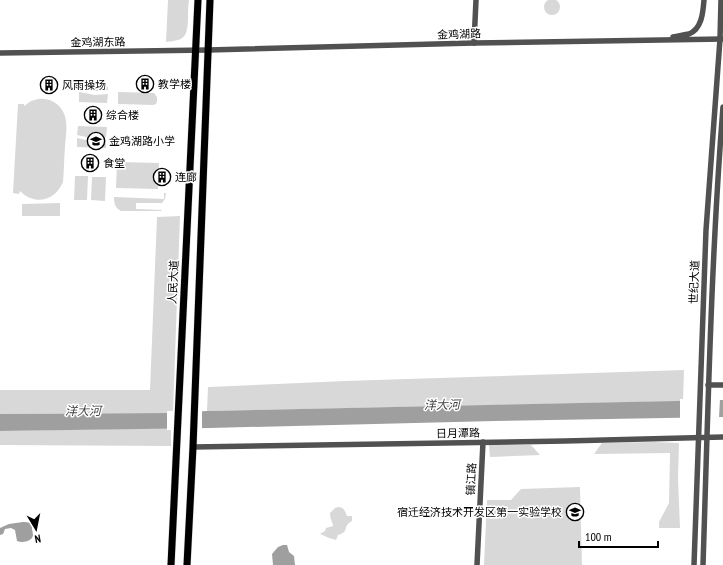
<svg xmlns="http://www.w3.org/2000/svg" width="723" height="565" font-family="'PT Sans Narrow','Noto Sans SC',sans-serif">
	<rect width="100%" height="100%" fill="#fff"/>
	<!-- green -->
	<g fill="#d8d8d8">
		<circle cx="552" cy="7" r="8"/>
		<path d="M 168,0 L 189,0 C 188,7 188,13 188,20 C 187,38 184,40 166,42 Z"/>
		<path d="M 79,86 L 108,87 L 108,90 C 98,92 89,91 79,89 Z"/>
		<path d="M 79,92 L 95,95 L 108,94 L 107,103 L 79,102 Z"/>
		<path d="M 118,92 L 154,93 L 157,97 L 157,101 L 156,104 L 153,105 L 118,104 Z"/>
		<path d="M 38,99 C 46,98 52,100 58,105 C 70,116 66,133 65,147 C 64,159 64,171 63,182 C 55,201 35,206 20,191 L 19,194 L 13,193 L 18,104 L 24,104 L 24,106 L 31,101 Z"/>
		<path d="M 78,126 L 107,127 L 106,137 L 91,138 L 77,135 Z"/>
		<path d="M 77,138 L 90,141 L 106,140 L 106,148 L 77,147 Z"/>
		<path d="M 117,162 L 159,163 L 158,189 L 116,188 Z"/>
		<path d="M 75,176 L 88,176 L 87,200 L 74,200 Z"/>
		<path d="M 92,177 L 106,177 L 105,201 L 91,200 Z"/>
		<path d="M 164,193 L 166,193 L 165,199 L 162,203 L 136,203 L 136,209 L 161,210 L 162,211 L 121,211 C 115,208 114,203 114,197 L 164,199 Z"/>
		<path d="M 60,203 L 60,216 L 22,216 L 22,204 Z"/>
		<path d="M 180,216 L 173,412 L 167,413 L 0,414 L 0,390 L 150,390 L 157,217 Z"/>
		<path d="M 684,370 L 683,401 L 207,411 L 208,387 L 345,381 Z"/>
		<path d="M 171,428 L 171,446 L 0,445 L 0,431 Z"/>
		<path d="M 654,442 L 679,443 L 678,478 L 680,528 L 659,528 L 659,522 L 669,503 L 670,453 L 594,454 L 602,443 Z"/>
		<path d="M 489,445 L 531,445 L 540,455 L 490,457 Z"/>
		<path d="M 580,487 L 582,565 L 484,565 L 487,500 L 511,500 L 521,489 Z"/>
		<path d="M 338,507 C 344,507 345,511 347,516 L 352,516 L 352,521 C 341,527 351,531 338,535 L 336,540 L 329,538 L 320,534 L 325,531 L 326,528 L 333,526 C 333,522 330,520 330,513 L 335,508 Z"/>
	</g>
	<!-- water -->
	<g fill="#9f9f9f">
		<path d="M 723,400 L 723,417 L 495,421 L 210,428 L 0,431 L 0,414 L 167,413 L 207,411 Z"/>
		<path d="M 23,522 C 25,522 28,522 30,523 C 32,524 32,526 32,528 C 32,529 33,534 33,535 C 32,542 22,543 17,541 L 15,530 L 11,528 L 5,529 L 3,534 L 0,535 L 0,528 L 9,524 Z"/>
		<path d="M 283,545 L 287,545 L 289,552 L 294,556 L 295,565 L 273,565 L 272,554 L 278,547 Z"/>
	</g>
	<!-- pier -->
	<g fill="#fff">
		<path d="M 680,399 L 720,399 L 719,418 L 680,418 Z"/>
		<path d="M 202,410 L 202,430 L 167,430 L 167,411 Z"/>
	</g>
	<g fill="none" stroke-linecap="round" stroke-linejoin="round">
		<defs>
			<g id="major">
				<path d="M 171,565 L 198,0"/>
				<path d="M 187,565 L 193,447 L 210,0"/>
			</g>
		</defs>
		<!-- major casing -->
		<use href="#major" stroke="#dbdbdb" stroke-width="8"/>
		<!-- minor -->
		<g stroke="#515151" stroke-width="5.5">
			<path d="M 673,37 C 678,36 684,35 689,34 C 702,29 703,12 704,0"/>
			<path d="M 474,43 L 476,0"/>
			<path d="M 0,53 L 208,50 L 474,43 L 723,39"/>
			<path d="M 708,385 L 723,385"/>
			<path d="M 193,447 L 565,441 L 723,437"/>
			<path d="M 477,565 L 483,442"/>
			<path d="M 694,565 L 706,230 L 720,39 L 721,0"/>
			<path d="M 703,565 C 708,412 711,259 723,107"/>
		</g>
		<!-- major -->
		<use href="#major" stroke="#000" stroke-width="7"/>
	</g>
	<!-- icons -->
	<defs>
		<symbol id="building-ring" viewBox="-11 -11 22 22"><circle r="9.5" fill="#fff" stroke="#000" stroke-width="1.5"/><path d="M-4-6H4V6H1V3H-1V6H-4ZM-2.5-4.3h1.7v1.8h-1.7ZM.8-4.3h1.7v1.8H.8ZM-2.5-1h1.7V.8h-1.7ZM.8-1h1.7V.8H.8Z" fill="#000"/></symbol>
		<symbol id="school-ring" viewBox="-11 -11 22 22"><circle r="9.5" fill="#fff" stroke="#000" stroke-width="1.5"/><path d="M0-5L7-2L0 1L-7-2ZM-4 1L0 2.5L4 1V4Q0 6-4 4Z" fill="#000"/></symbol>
	</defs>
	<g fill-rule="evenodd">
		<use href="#building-ring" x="135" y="74" width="20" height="20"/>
		<use href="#building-ring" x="39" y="75" width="20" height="20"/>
		<use href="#building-ring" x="83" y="105" width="20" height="20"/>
		<use href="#school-ring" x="86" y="131" width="20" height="20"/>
		<use href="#building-ring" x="80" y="153" width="20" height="20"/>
		<use href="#building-ring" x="152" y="167" width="20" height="20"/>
		<use href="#school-ring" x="565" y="502" width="20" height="20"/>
	</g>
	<g text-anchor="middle" stroke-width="3" stroke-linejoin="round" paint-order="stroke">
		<!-- street labels -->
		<g font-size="11" fill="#000" stroke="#fff">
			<text transform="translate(459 34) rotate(-2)" y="4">金鸡湖路</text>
			<text transform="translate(98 42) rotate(-1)" y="4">金鸡湖东路</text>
			<text transform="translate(173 282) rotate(-87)" y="4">人民大道</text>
			<text transform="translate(694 282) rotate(-88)" y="4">世纪大道</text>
			<text transform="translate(458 433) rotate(-1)" y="4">日月潭路</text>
			<text transform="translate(471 479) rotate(-87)" y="4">镇江路</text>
		</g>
		<!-- poi labels -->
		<g font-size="11" fill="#000" stroke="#fff" text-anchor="start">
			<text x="158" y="88">教学楼</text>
			<text x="62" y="89">风雨操场</text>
			<text x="106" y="119">综合楼</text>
			<text x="109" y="145">金鸡湖路小学</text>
			<text x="103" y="167">食堂</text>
			<text x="175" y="181">连廊</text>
			<text x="562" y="516" text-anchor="end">宿迁经济技术开发区第一实验学校</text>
		</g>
		<!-- water labels -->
		<g font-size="12" font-style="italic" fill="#404040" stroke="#fff">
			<text transform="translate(442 405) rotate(-1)" y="4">洋大河</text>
			<text x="83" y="415">洋大河</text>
		</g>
	</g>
	<!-- north arrow -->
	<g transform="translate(36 529) rotate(170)" stroke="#ffffff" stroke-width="3" paint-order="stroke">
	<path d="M0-3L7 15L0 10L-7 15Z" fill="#000000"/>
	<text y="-6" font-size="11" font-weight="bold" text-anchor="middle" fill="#000000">N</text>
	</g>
	<!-- scale -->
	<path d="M579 541v6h79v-6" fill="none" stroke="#000000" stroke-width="2"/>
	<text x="585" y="541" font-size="12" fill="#000000" stroke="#ffffff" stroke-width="3" paint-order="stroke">100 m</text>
</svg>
